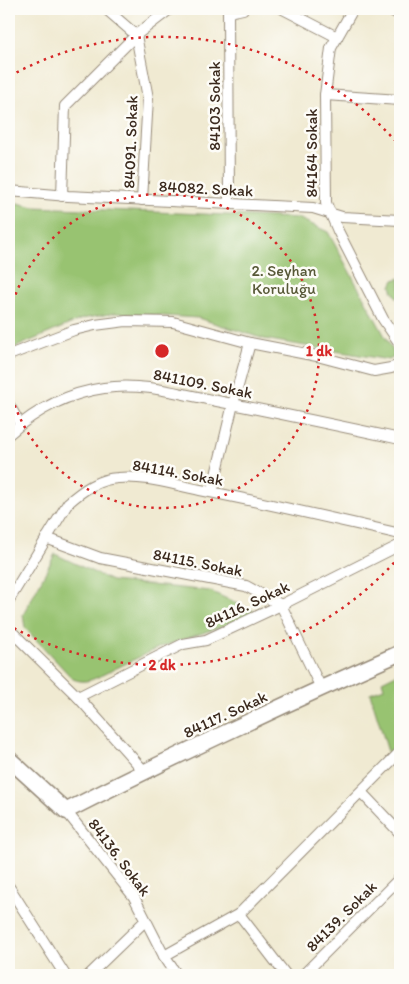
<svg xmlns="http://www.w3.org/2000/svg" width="409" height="984" font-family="Itim,sans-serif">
	<rect width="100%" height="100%" fill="#fdfcf7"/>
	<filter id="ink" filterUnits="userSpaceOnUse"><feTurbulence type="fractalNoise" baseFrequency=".02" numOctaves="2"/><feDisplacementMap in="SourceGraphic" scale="10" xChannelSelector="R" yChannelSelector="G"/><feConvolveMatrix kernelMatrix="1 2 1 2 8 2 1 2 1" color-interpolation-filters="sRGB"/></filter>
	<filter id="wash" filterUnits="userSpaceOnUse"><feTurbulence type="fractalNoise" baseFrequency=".0096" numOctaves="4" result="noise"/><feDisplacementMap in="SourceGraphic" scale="20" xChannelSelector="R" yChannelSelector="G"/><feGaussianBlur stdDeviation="1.12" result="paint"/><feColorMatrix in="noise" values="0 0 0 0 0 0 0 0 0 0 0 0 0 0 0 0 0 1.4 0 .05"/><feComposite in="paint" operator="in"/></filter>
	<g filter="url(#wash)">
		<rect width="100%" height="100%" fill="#f0ead2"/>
		<!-- green -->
		<g fill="#98c371" stroke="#6a7648">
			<path d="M 9,201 L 34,207 L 298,218 L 328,232 L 393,351 L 394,357 L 389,360 L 264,339 L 198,318 L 115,313 L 82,319 L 9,350 Z"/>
			<path d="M 400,278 L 400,302 L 393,292 L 391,286 L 394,280 Z"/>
			<path d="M 55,554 L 112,581 L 210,591 L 260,614 L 158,648 L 98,677 C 89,681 83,683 73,679 L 25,628 L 23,615 Z"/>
			<path d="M 400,672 L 400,743 L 389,755 L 370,693 L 384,688 L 382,681 Z"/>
		</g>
	</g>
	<g filter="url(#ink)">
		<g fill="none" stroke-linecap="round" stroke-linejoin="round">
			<defs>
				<g id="minor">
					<path d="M 106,9 L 136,35 L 148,98 L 142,200"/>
					<path d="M 228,9 L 229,204"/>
					<path d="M 283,9 L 337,37"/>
					<path d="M 353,9 L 331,48 L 325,95 L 326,203 L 338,231 L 383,319 L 400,344"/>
					<path d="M 389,9 L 400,15"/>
					<path d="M 229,12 L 243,9"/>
					<path d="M 325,95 L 400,100"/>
					<path d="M 9,191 L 68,196 L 313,208 L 342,217 L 400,220"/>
					<path d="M 62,196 L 65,106 L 136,35 L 170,9"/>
					<path d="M 9,355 L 74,330 L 95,325 L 126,321 L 173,322 L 250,343 L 317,356 L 374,371 L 391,368 L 400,365"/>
					<path d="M 9,405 L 20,424"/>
					<path d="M 9,434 C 36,410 68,393 104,388 C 142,382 180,394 217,401 C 278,413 339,426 400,439"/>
					<path d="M 212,492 L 233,404 L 250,343"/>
					<path d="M 46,538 L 100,558 L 246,586 L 281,605 L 321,688"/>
					<path d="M 9,600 L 68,503 C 83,490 98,479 118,478 C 145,475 174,485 200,490 C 267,503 334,519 400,534"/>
					<path d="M 9,629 L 78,697 L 144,771"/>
					<path d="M 78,697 L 183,644 L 206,640 L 281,605 L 400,545"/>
					<path d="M 361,792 L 400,833"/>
					<path d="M 66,811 L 134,897 L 164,956 L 177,975"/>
					<path d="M 9,887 L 65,975"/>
					<path d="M 239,914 L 286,975"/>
					<path d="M 164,956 L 239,914 L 400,752"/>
					<path d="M 89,975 L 145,921"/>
					<path d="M 303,975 L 400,878"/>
				</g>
				<path id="secondary" d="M 9,759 L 66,811 C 176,755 287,703 400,653"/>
			</defs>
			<!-- minor casing -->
			<use href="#minor" stroke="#968a78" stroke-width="12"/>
			<!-- secondary casing -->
			<use href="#secondary" stroke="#968a78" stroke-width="18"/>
			<!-- minor -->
			<use href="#minor" stroke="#fff" stroke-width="10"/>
			<!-- secondary -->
			<use href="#secondary" stroke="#fff" stroke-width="15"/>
		</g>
	</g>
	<!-- distance rings -->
	<g fill="none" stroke="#d62828" stroke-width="2.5" stroke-dasharray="2.5 5">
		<path d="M9 316A157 157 0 1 1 9 386"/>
		<path d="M399 557A314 314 0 0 1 10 626M10 76A314 314 0 0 1 399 145"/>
	</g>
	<g text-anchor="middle" stroke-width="5" stroke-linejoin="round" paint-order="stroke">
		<!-- street labels -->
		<g font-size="16" fill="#3b2a1e" stroke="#fdfcf7">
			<text transform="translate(214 106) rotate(-90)" y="6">84103 Sokak</text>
			<text transform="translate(130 142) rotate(-88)" y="6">84091. Sokak</text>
			<text transform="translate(311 153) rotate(-90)" y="6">84164 Sokak</text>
			<text transform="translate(206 188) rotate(3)" y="6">84082. Sokak</text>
			<text transform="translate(203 383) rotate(11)" y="6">841109. Sokak</text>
			<text transform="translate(178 472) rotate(10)" y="6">84114. Sokak</text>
			<text transform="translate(198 562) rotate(11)" y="6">84115. Sokak</text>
			<text transform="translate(247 604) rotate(-25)" y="6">84116. Sokak</text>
			<text transform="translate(225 714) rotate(-25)" y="6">84117. Sokak</text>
			<text transform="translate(120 857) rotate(53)" y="6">84136. Sokak</text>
			<text transform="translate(341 916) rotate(-45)" y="6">84139. Sokak</text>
		</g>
		<!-- park labels -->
		<g font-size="16" fill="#575837" stroke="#fdfcf7">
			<text x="284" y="276">2. Seyhan<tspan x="284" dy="18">Koruluğu</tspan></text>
		</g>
	</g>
	<circle cx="162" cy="351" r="8" fill="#d62828" stroke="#fdfcf7" stroke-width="2.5"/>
	<g font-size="15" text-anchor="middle" font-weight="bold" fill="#d62828" stroke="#fdfcf7" stroke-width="5" stroke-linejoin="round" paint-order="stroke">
		<text x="319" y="356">1 dk</text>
		<text x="162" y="670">2 dk</text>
	</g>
	<!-- margin -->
	<rect width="409" height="984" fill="none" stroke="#fdfcf7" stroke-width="30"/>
</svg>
